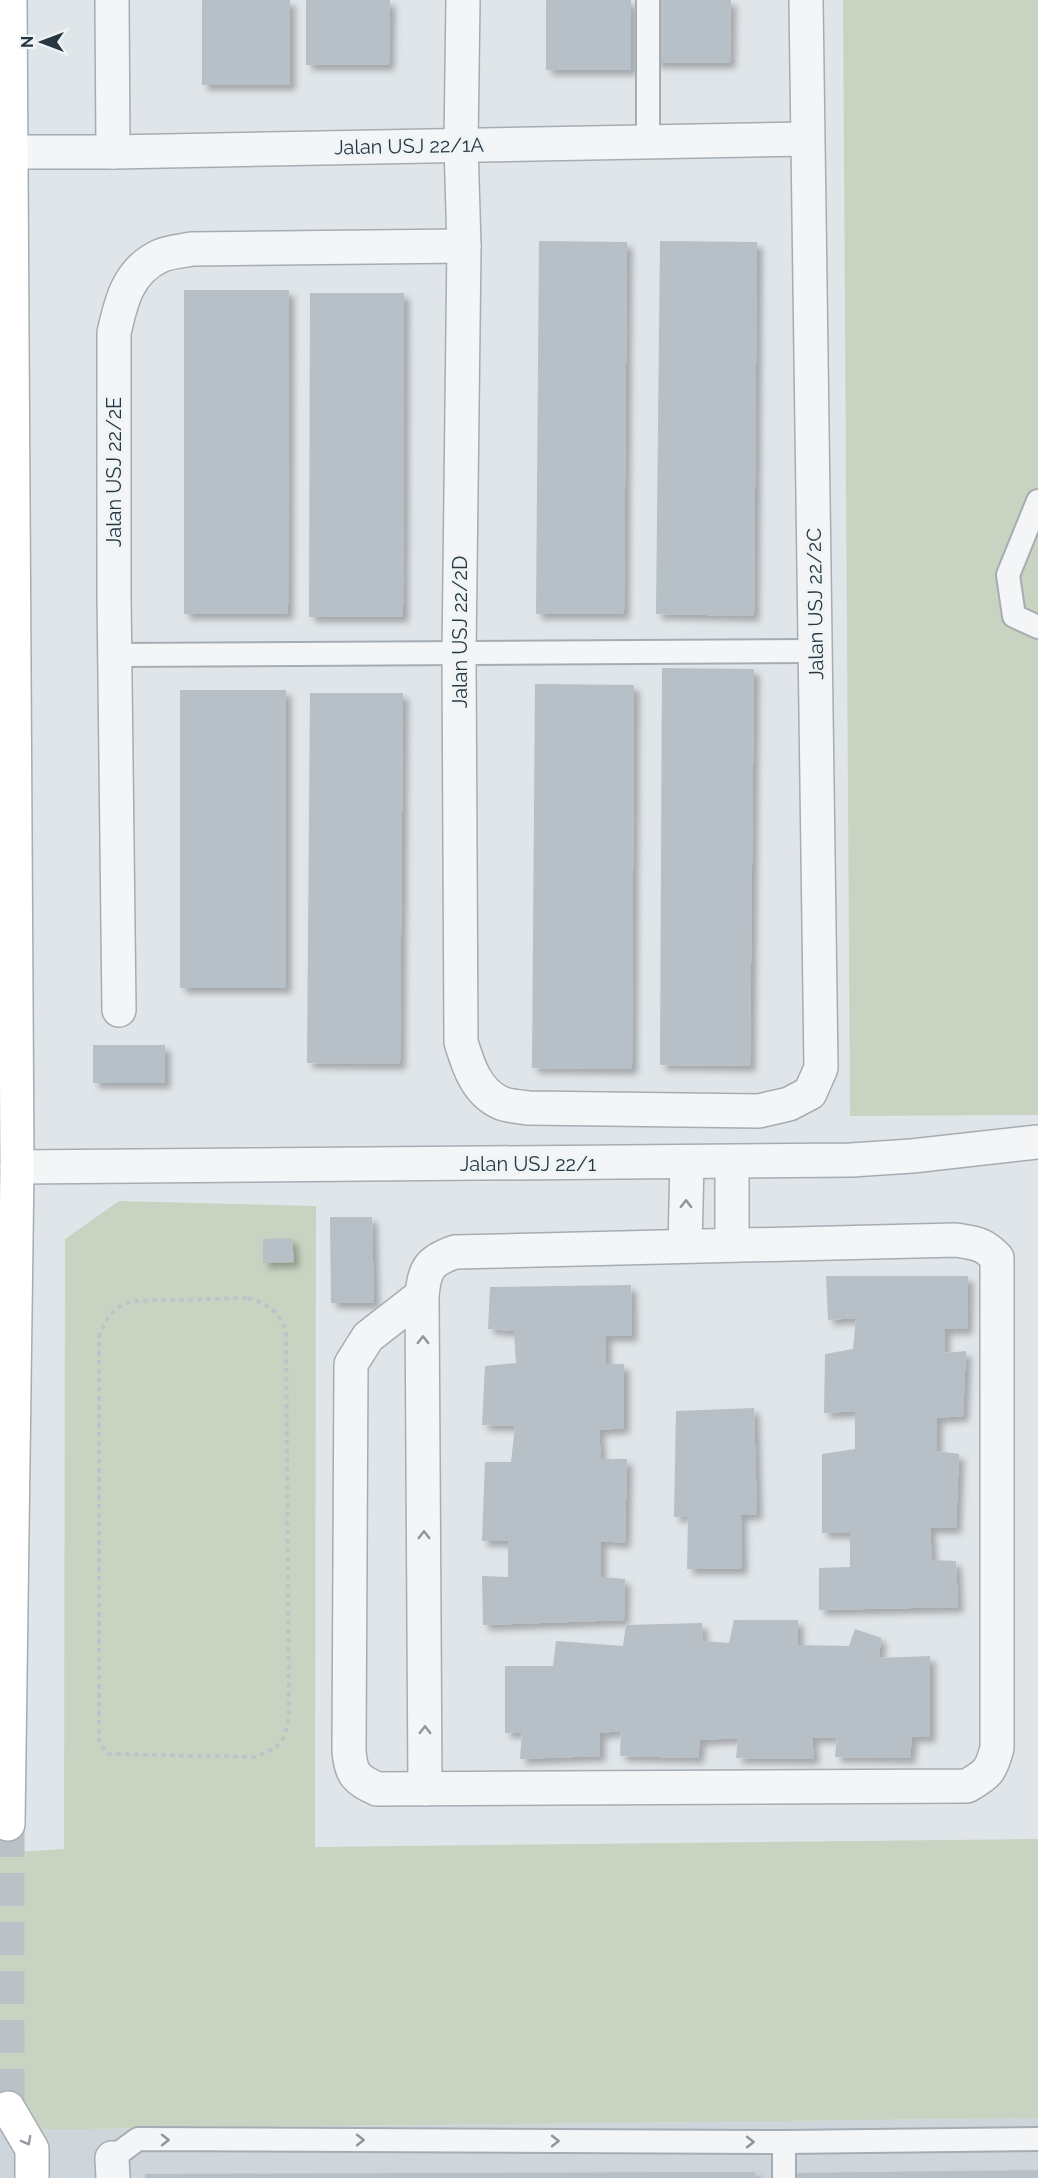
<svg xmlns="http://www.w3.org/2000/svg" width="1038" height="2178" font-family="Raleway,sans-serif">
	<defs>
		<filter id="shadow"><feDropShadow dx="5.5" dy="5.5" stdDeviation="3" flood-color="#0004"/></filter>
	</defs>
	<rect width="100%" height="100%" fill="#e0e5e9"/>
	<!-- built -->
	<path fill="#ced5db" d="M 1038,2118 L 1038,2178 L 0,2178 L 0,2130 Z"/>
	<!-- green -->
	<g fill="#c9d3c1">
		<path d="M 843,0 L 1038,0 L 1038,1115 L 850,1116 Z"/>
		<path d="M 119,1201 L 316,1206 L 315,1847 L 1038,1839 L 1038,2118 L 0,2130 L 0,1853 L 64,1849 L 65,1239 Z"/>
	</g>
	<!-- building -->
	<g fill="#b7c0c6" filter="url(#shadow)">
		<rect x="202" y="0" width="88" height="85"/>
		<path d="M 306,0 L 390,0 L 389,65 L 306,65 Z"/>
		<rect x="546" y="0" width="85" height="70"/>
		<path d="M 654,0 L 731,0 L 730,63 L 654,63 Z"/>
		<path d="M 539,241 L 627,242 L 624,614 L 536,614 Z"/>
		<path d="M 660,241 L 757,242 L 754,616 L 656,614 Z"/>
		<path d="M 184,290 L 289,290 L 288,614 L 184,614 Z"/>
		<path d="M 310,293 L 404,293 L 403,617 L 309,617 Z"/>
		<path d="M 662,668 L 754,669 L 750,1066 L 660,1065 Z"/>
		<path d="M 535,684 L 634,685 L 632,1069 L 532,1068 Z"/>
		<rect x="180" y="690" width="106" height="298"/>
		<path d="M 310,693 L 403,693 L 400,1064 L 307,1063 Z"/>
		<rect x="93" y="1045" width="72" height="38"/>
		<path d="M 330,1217 L 372,1217 L 374,1303 L 331,1303 Z"/>
		<path d="M 292,1238 L 294,1262 L 263,1263 L 263,1239 Z"/>
		<path d="M 826,1276 L 968,1276 L 967,1329 L 945,1329 L 944,1353 L 966,1351 L 963,1416 L 937,1418 L 937,1451 L 959,1454 L 956,1528 L 930,1528 L 932,1560 L 956,1561 L 958,1607 L 819,1610 L 819,1568 L 850,1567 L 850,1533 L 822,1533 L 822,1454 L 855,1449 L 855,1411 L 824,1413 L 825,1354 L 853,1349 L 856,1318 L 828,1320 Z"/>
		<path d="M 631,1285 L 632,1336 L 606,1336 L 606,1364 L 624,1364 L 624,1428 L 599,1430 L 601,1459 L 627,1459 L 625,1543 L 601,1541 L 601,1577 L 625,1579 L 624,1620 L 483,1625 L 482,1576 L 508,1577 L 508,1541 L 482,1541 L 485,1462 L 511,1462 L 515,1426 L 482,1425 L 485,1366 L 516,1363 L 514,1331 L 488,1329 L 490,1287 Z"/>
		<path d="M 754,1408 L 757,1514 L 741,1515 L 742,1569 L 687,1569 L 688,1516 L 674,1517 L 676,1411 Z"/>
		<path d="M 734,1620 L 798,1620 L 798,1645 L 849,1646 L 855,1629 L 881,1638 L 879,1658 L 930,1656 L 930,1737 L 912,1737 L 910,1758 L 835,1757 L 837,1737 L 812,1738 L 814,1759 L 736,1758 L 738,1738 L 700,1740 L 698,1758 L 620,1756 L 621,1731 L 600,1733 L 600,1756 L 520,1759 L 522,1732 L 505,1733 L 505,1666 L 553,1666 L 556,1641 L 623,1646 L 626,1625 L 702,1623 L 703,1641 L 729,1643 Z"/>
		<path d="M 1038,2170 L 1038,2178 L 790,2178 L 789,2173 Z"/>
		<path d="M 722,2172 L 755,2172 L 755,2178 L 145,2178 L 145,2174 Z"/>
	</g>
	<g fill="none" stroke-linecap="round" stroke-linejoin="round">
		<!-- secondary-tunnel -->
		<path stroke="#bbc2c7" stroke-width="33" stroke-dasharray="33 16" stroke-linecap="butt" d="M 8,1824 L 8,2108"/>
		<defs>
			<g id="lane">
				<path d="M 648,0 L 648,142"/>
				<path d="M 1038,501 L 1008,575 L 1014,616 L 1038,627"/>
				<path d="M 115,655 L 816,651"/>
				<path d="M 112,2158 L 138,2139 L 784,2142 L 1038,2139"/>
				<path d="M 784,2178 L 784,2142"/>
			</g>
			<g id="street">
				<path d="M 112,0 L 113,152"/>
				<path d="M 463,0 L 461,145 L 464,246 L 459,655 L 461,1042 C 468,1065 476,1092 501,1103 C 509,1106 520,1107 529,1108 L 759,1111 L 789,1104 L 810,1093 L 821,1068 L 806,0"/>
				<path d="M 11,152 L 113,152 L 807,139"/>
				<path d="M 119,1010 L 114,595 L 114,333 C 121,301 128,271 160,256 C 169,252 182,251 192,249 L 464,246"/>
				<path d="M 732,1162 L 732,1245"/>
				<path d="M 17,1167 L 851,1160 L 912,1156 L 1038,1142"/>
				<path d="M 956,1240 C 975,1243 983,1243 997,1258 L 997,1748 C 991,1771 988,1774 967,1786 L 377,1789 C 356,1779 351,1775 349,1751 L 351,1364 L 368,1337 L 422,1295 C 425,1268 429,1261 455,1252 Z"/>
				<path d="M 685,1246 L 687,1162"/>
				<path d="M 422,1295 L 425,1789"/>
				<path d="M 112,2158 L 113,2178"/>
			</g>
			<g id="secondary">
				<path d="M 8,1824 L 17,1167 L 10,0"/>
				<path d="M 8,2108 L 32,2149 L 32,2178"/>
			</g>
		</defs>
		<!-- lane casing -->
		<use href="#lane" stroke="#a5adb3" stroke-width="26"/>
		<!-- street casing -->
		<use href="#street" stroke="#a5adb3" stroke-width="36"/>
		<!-- secondary casing -->
		<use href="#secondary" stroke="#a5adb3" stroke-width="36"/>
		<!-- path -->
		<path stroke="#bec3c8" stroke-width="4" stroke-dasharray="4.5 4.5" stroke-linecap="butt" d="M 248,1298 C 269,1304 276,1310 286,1329 L 289,1715 C 284,1744 282,1746 255,1757 L 109,1754 L 99,1743 L 99,1336 C 108,1316 111,1309 132,1301 Z"/>
		<!-- lane -->
		<use href="#lane" stroke="#f3f5f7" stroke-width="22"/>
		<!-- street -->
		<use href="#street" stroke="#f3f5f7" stroke-width="33"/>
		<!-- secondary -->
		<use href="#secondary" stroke="#fff" stroke-width="33"/>
	</g>
	<!-- one-way arrows -->
	<defs><path id="oneway-chevron" d="M-2-3.5L2.5 0L-2 3.5" fill="none" stroke-width="1.6" stroke-linecap="round" stroke-linejoin="round" transform="scale(1.5)"/></defs>
	<g stroke="#8e969c">
		<use href="#oneway-chevron" transform="translate(686 1204) rotate(-89)"/>
		<use href="#oneway-chevron" transform="translate(423 1340) rotate(-90)"/>
		<use href="#oneway-chevron" transform="translate(424 1535) rotate(-90)"/>
		<use href="#oneway-chevron" transform="translate(425 1730) rotate(-90)"/>
		<use href="#oneway-chevron" transform="translate(165 2140)"/>
		<use href="#oneway-chevron" transform="translate(360 2140)"/>
		<use href="#oneway-chevron" transform="translate(555 2141)"/>
		<use href="#oneway-chevron" transform="translate(750 2142)"/>
	</g>
	<use stroke="#949aa0" href="#oneway-chevron" transform="translate(27 2141) rotate(62)"/>
	<g text-anchor="middle" stroke-width="6" stroke-linejoin="round" paint-order="stroke">
		<!-- street labels -->
		<g font-size="20" fill="#283641" stroke="#eff4f7">
			<text transform="translate(409 146) rotate(-1)" y="7">Jalan USJ 22/1A</text>
			<text transform="translate(114 472) rotate(-90)" y="7">Jalan USJ 22/2E</text>
			<text transform="translate(815 604) rotate(-91)" y="7">Jalan USJ 22/2C</text>
			<text transform="translate(460 632) rotate(-90)" y="7">Jalan USJ 22/2D</text>
			<text x="528" y="1171">Jalan USJ 22/1</text>
		</g>
	</g>
	<!-- north arrow -->
	<g transform="translate(42 42) rotate(270)" stroke="#eff4f7" stroke-width="4.5" paint-order="stroke">
	<path d="M0-4.5L10 22L0 15L-10 22Z" fill="#283641"/>
	<text y="-9" font-size="16" font-weight="bold" text-anchor="middle" fill="#283641">N</text>
	</g>
</svg>
